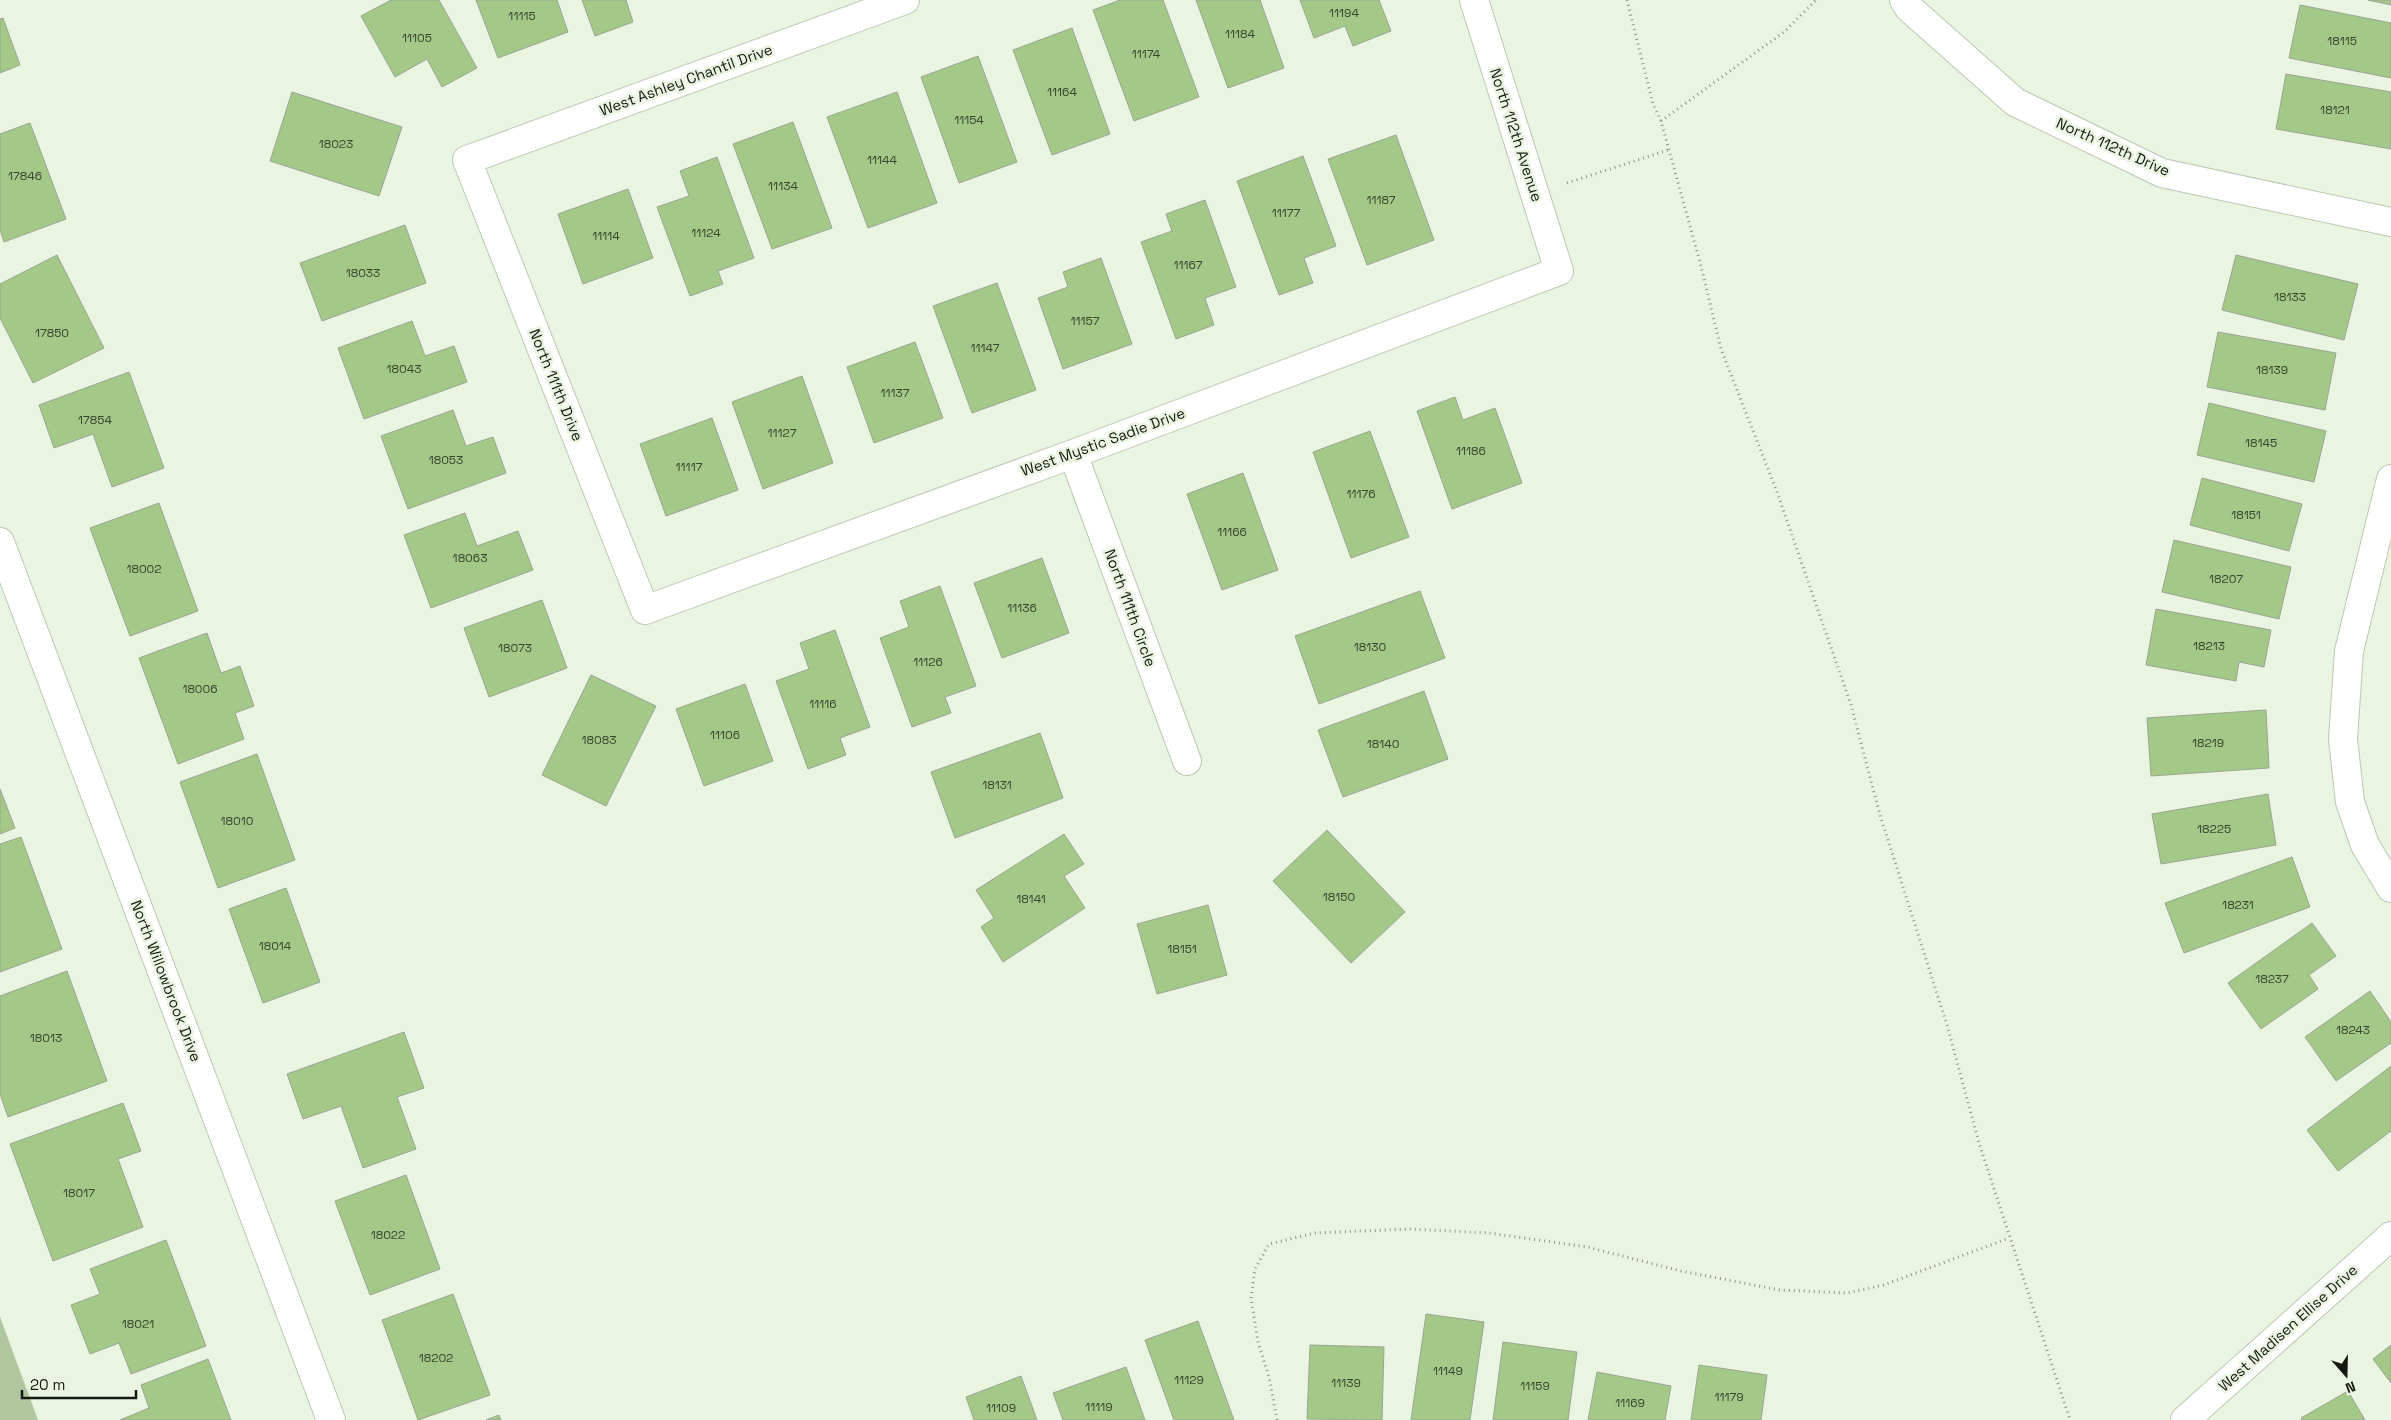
<svg xmlns="http://www.w3.org/2000/svg" width="2391" height="1420" font-family="'Space Grotesk',sans-serif">
	<rect width="100%" height="100%" fill="#eaf5e1"/>
	<!-- green -->
	<path fill="#afc69e" d="M 0,1317 L 38,1420 L 0,1420 Z"/>
	<!-- building -->
	<g fill="#a3c887" stroke="#9aa592">
		<path d="M 391,0 L 439,0 L 477,68 L 442,87 L 427,59 L 395,77 L 361,16 Z"/>
		<path d="M 476,0 L 557,0 L 568,32 L 498,58 Z"/>
		<path d="M 582,0 L 626,0 L 633,22 L 595,36 Z"/>
		<path d="M 1120,0 L 1163,0 L 1199,97 L 1134,121 L 1093,10 Z"/>
		<path d="M 1196,0 L 1260,0 L 1284,68 L 1228,88 Z"/>
		<path d="M 1300,0 L 1379,0 L 1391,31 L 1353,46 L 1345,26 L 1314,38 Z"/>
		<path d="M 2368,0 L 2391,0 L 2391,5 Z"/>
		<path d="M 2300,5 L 2391,23 L 2391,78 L 2289,58 Z"/>
		<path d="M 3,18 L 20,65 L 0,73 L 0,19 Z"/>
		<path d="M 1072,28 L 1110,134 L 1052,155 L 1013,50 Z"/>
		<path d="M 978,56 L 1017,162 L 959,183 L 921,77 Z"/>
		<path d="M 2286,74 L 2391,92 L 2391,149 L 2276,129 Z"/>
		<path d="M 292,92 L 402,127 L 379,196 L 270,161 Z"/>
		<path d="M 897,92 L 937,203 L 868,228 L 827,117 Z"/>
		<path d="M 793,122 L 832,228 L 772,249 L 733,144 Z"/>
		<path d="M 30,123 L 66,219 L 4,242 L 0,230 L 0,134 Z"/>
		<path d="M 1396,135 L 1434,240 L 1367,265 L 1328,159 Z"/>
		<path d="M 1303,156 L 1336,246 L 1304,258 L 1313,283 L 1279,295 L 1237,181 Z"/>
		<path d="M 717,157 L 754,258 L 718,271 L 723,284 L 690,296 L 657,207 L 689,196 L 680,171 Z"/>
		<path d="M 628,189 L 653,258 L 583,284 L 558,214 Z"/>
		<path d="M 1205,200 L 1236,287 L 1205,298 L 1214,325 L 1176,339 L 1141,242 L 1172,231 L 1166,214 Z"/>
		<path d="M 405,225 L 426,283 L 322,321 L 300,263 Z"/>
		<path d="M 57,255 L 104,348 L 33,383 L 0,318 L 0,284 Z"/>
		<path d="M 2236,255 L 2358,284 L 2344,340 L 2222,310 Z"/>
		<path d="M 1101,258 L 1132,344 L 1063,369 L 1038,298 L 1068,287 L 1063,272 Z"/>
		<path d="M 997,283 L 1036,390 L 972,413 L 933,306 Z"/>
		<path d="M 412,321 L 425,356 L 454,346 L 467,382 L 364,419 L 338,348 Z"/>
		<path d="M 2218,332 L 2336,353 L 2325,410 L 2207,387 Z"/>
		<path d="M 915,342 L 943,418 L 874,443 L 847,367 Z"/>
		<path d="M 129,372 L 164,468 L 112,487 L 93,434 L 54,448 L 39,405 Z"/>
		<path d="M 802,376 L 833,463 L 763,489 L 732,402 Z"/>
		<path d="M 1455,397 L 1463,420 L 1495,408 L 1522,483 L 1452,509 L 1417,411 Z"/>
		<path d="M 2209,403 L 2326,431 L 2314,482 L 2197,455 Z"/>
		<path d="M 453,410 L 466,446 L 493,437 L 506,473 L 408,509 L 381,436 Z"/>
		<path d="M 712,418 L 738,490 L 666,516 L 640,444 Z"/>
		<path d="M 1370,431 L 1409,537 L 1351,558 L 1313,452 Z"/>
		<path d="M 1243,473 L 1278,570 L 1222,590 L 1187,494 Z"/>
		<path d="M 2202,478 L 2302,504 L 2289,551 L 2190,525 Z"/>
		<path d="M 159,503 L 198,611 L 130,636 L 90,528 Z"/>
		<path d="M 465,513 L 477,546 L 518,531 L 533,570 L 431,608 L 404,535 Z"/>
		<path d="M 2174,540 L 2291,567 L 2279,619 L 2162,592 Z"/>
		<path d="M 1042,558 L 1069,633 L 1002,658 L 974,583 Z"/>
		<path d="M 940,586 L 976,686 L 945,697 L 951,713 L 912,727 L 880,638 L 909,627 L 900,601 Z"/>
		<path d="M 1420,591 L 1445,658 L 1319,704 L 1295,636 Z"/>
		<path d="M 542,600 L 567,668 L 489,697 L 464,628 Z"/>
		<path d="M 2156,609 L 2271,630 L 2264,667 L 2239,662 L 2236,681 L 2146,665 Z"/>
		<path d="M 835,630 L 870,727 L 840,738 L 846,755 L 808,769 L 776,681 L 809,669 L 800,643 Z"/>
		<path d="M 207,633 L 221,673 L 240,666 L 254,706 L 235,713 L 244,739 L 178,764 L 139,658 Z"/>
		<path d="M 591,675 L 656,706 L 606,806 L 542,775 Z"/>
		<path d="M 745,684 L 773,761 L 704,786 L 676,709 Z"/>
		<path d="M 1424,691 L 1448,759 L 1343,797 L 1318,730 Z"/>
		<path d="M 2266,710 L 2269,768 L 2151,776 L 2147,718 Z"/>
		<path d="M 1040,733 L 1063,798 L 955,838 L 931,772 Z"/>
		<path d="M 257,754 L 295,860 L 218,888 L 180,782 Z"/>
		<path d="M 0,789 L 15,828 L 0,834 Z"/>
		<path d="M 2268,794 L 2276,845 L 2161,864 L 2152,814 Z"/>
		<path d="M 1327,830 L 1405,912 L 1351,963 L 1273,881 Z"/>
		<path d="M 1064,834 L 1084,864 L 1064,876 L 1085,908 L 1003,962 L 981,927 L 994,918 L 976,890 Z"/>
		<path d="M 21,837 L 62,949 L 0,972 L 0,844 Z"/>
		<path d="M 2292,857 L 2310,907 L 2184,953 L 2165,903 Z"/>
		<path d="M 286,888 L 320,982 L 263,1003 L 229,909 Z"/>
		<path d="M 1208,905 L 1227,975 L 1157,994 L 1137,924 Z"/>
		<path d="M 2312,923 L 2336,956 L 2309,975 L 2318,989 L 2261,1029 L 2228,983 Z"/>
		<path d="M 67,971 L 107,1081 L 8,1117 L 0,1094 L 0,996 Z"/>
		<path d="M 2370,991 L 2391,1022 L 2391,1043 L 2336,1081 L 2305,1037 Z"/>
		<path d="M 404,1032 L 424,1088 L 397,1097 L 416,1149 L 363,1168 L 341,1106 L 303,1119 L 287,1074 Z"/>
		<path d="M 2391,1066 L 2391,1131 L 2338,1171 L 2307,1130 Z"/>
		<path d="M 123,1103 L 141,1151 L 118,1159 L 143,1227 L 53,1261 L 10,1144 Z"/>
		<path d="M 406,1175 L 440,1269 L 370,1295 L 335,1201 Z"/>
		<path d="M 166,1240 L 206,1346 L 131,1374 L 119,1343 L 90,1354 L 71,1305 L 100,1294 L 90,1269 Z"/>
		<path d="M 453,1294 L 490,1395 L 418,1420 L 382,1320 Z"/>
		<path d="M 1426,1314 L 1484,1322 L 1470,1420 L 1411,1420 Z"/>
		<path d="M 1198,1321 L 1234,1420 L 1174,1420 L 1145,1340 Z"/>
		<path d="M 1503,1342 L 1577,1352 L 1568,1420 L 1493,1420 Z"/>
		<path d="M 1310,1345 L 1384,1347 L 1382,1420 L 1307,1419 Z"/>
		<path d="M 2391,1345 L 2391,1383 L 2373,1359 Z"/>
		<path d="M 208,1359 L 231,1420 L 120,1420 L 149,1408 L 141,1385 Z"/>
		<path d="M 1699,1365 L 1767,1375 L 1761,1420 L 1691,1420 Z"/>
		<path d="M 1126,1367 L 1145,1420 L 1063,1420 L 1053,1393 Z"/>
		<path d="M 1597,1372 L 1671,1386 L 1665,1420 L 1588,1420 Z"/>
		<path d="M 1021,1376 L 1037,1420 L 974,1420 L 966,1397 Z"/>
		<path d="M 2348,1391 L 2365,1420 L 2302,1420 L 2301,1418 Z"/>
		<path d="M 499,1415 L 501,1420 L 486,1420 Z"/>
	</g>
	<g fill="none" stroke-linecap="round" stroke-linejoin="round">
		<defs>
			<g id="minor">
				<path d="M 905,0 L 467,160 L 645,610 L 1073,454 L 1559,271 L 1474,0"/>
				<path d="M 1904,0 L 1909,8 L 2015,102 L 2162,173 L 2391,222"/>
				<path d="M 1073,454 L 1187,761"/>
				<path d="M 2391,479 L 2349,651 L 2343,739 L 2350,802 L 2365,845 L 2391,888"/>
				<path d="M 0,542 L 331,1420"/>
				<path d="M 2185,1420 L 2391,1236"/>
			</g>
		</defs>
		<!-- minor casing -->
		<use href="#minor" stroke="#bcc7b4" stroke-width="30"/>
		<!-- path -->
		<g stroke="#8d9586" stroke-width="3" stroke-dasharray="1 4" stroke-linecap="butt">
			<path d="M 1627,0 L 1653,104 L 1661,121 L 1701,266 L 1721,349 L 1777,492 L 1851,705 L 1880,815 L 1947,1025 L 1979,1143 L 2070,1420"/>
			<path d="M 1661,121 L 1784,32 L 1816,0"/>
			<path d="M 1567,183 L 1668,150"/>
			<path d="M 1277,1420 L 1269,1377 L 1258,1342 L 1251,1298 L 1255,1269 L 1269,1244 L 1315,1233 L 1409,1229 L 1489,1233 L 1587,1247 L 1681,1271 L 1780,1290 L 1847,1293 L 1884,1285 L 2009,1238"/>
		</g>
		<!-- minor -->
		<use href="#minor" stroke="#fff" stroke-width="28"/>
	</g>
	<g text-anchor="middle" stroke-width="5" stroke-linejoin="round" paint-order="stroke">
		<!-- number labels -->
		<g font-size="12" fill="#38452f">
			<text x="1344" y="17">11194</text>
			<text x="522" y="20">11115</text>
			<text x="1240" y="38">11184</text>
			<text x="417" y="42">11105</text>
			<text x="2342" y="45">18115</text>
			<text x="1146" y="58">11174</text>
			<text x="1062" y="96">11164</text>
			<text x="2335" y="114">18121</text>
			<text x="969" y="124">11154</text>
			<text x="336" y="148">18023</text>
			<text x="882" y="164">11144</text>
			<text x="25" y="180">17846</text>
			<text x="783" y="190">11134</text>
			<text x="1381" y="204">11187</text>
			<text x="1286" y="217">11177</text>
			<text x="706" y="237">11124</text>
			<text x="606" y="240">11114</text>
			<text x="1188" y="269">11167</text>
			<text x="363" y="277">18033</text>
			<text x="2290" y="301">18133</text>
			<text x="1085" y="325">11157</text>
			<text x="52" y="337">17850</text>
			<text x="985" y="352">11147</text>
			<text x="404" y="373">18043</text>
			<text x="2272" y="374">18139</text>
			<text x="895" y="397">11137</text>
			<text x="95" y="424">17854</text>
			<text x="782" y="437">11127</text>
			<text x="2261" y="447">18145</text>
			<text x="1471" y="455">11186</text>
			<text x="446" y="464">18053</text>
			<text x="689" y="471">11117</text>
			<text x="1361" y="498">11176</text>
			<text x="2246" y="519">18151</text>
			<text x="1232" y="536">11166</text>
			<text x="470" y="562">18063</text>
			<text x="144" y="573">18002</text>
			<text x="2226" y="583">18207</text>
			<text x="1022" y="612">11136</text>
			<text x="2209" y="650">18213</text>
			<text x="1370" y="651">18130</text>
			<text x="515" y="652">18073</text>
			<text x="928" y="666">11126</text>
			<text x="200" y="693">18006</text>
			<text x="823" y="708">11116</text>
			<text x="725" y="739">11106</text>
			<text x="599" y="744">18083</text>
			<text x="2208" y="747">18219</text>
			<text x="1383" y="748">18140</text>
			<text x="997" y="789">18131</text>
			<text x="237" y="825">18010</text>
			<text x="2214" y="833">18225</text>
			<text x="1339" y="901">18150</text>
			<text x="1031" y="903">18141</text>
			<text x="2238" y="909">18231</text>
			<text x="275" y="950">18014</text>
			<text x="1182" y="953">18151</text>
			<text x="2272" y="983">18237</text>
			<text x="2353" y="1034">18243</text>
			<text x="46" y="1042">18013</text>
			<text x="79" y="1197">18017</text>
			<text x="388" y="1239">18022</text>
			<text x="138" y="1328">18021</text>
			<text x="436" y="1362">18202</text>
			<text x="1448" y="1375">11149</text>
			<text x="1189" y="1384">11129</text>
			<text x="1346" y="1387">11139</text>
			<text x="1535" y="1390">11159</text>
			<text x="1729" y="1401">11179</text>
			<text x="1630" y="1407">11169</text>
			<text x="1099" y="1411">11119</text>
			<text x="1001" y="1412">11109</text>
		</g>
		<!-- street labels -->
		<g font-size="15" fill="#151912" stroke="#eaf5e1">
			<text transform="translate(686 80) rotate(-20)" y="5">West Ashley Chantil Drive</text>
			<text transform="translate(1516 135) rotate(72)" y="5">North 112th Avenue</text>
			<text transform="translate(2113 147) rotate(24)" y="5">North 112th Drive</text>
			<text transform="translate(556 385) rotate(68)" y="5">North 111th Drive</text>
			<text transform="translate(1103 442) rotate(-20)" y="5">West Mystic Sadie Drive</text>
			<text transform="translate(1130 608) rotate(70)" y="5">North 111th Circle</text>
			<text transform="translate(166 981) rotate(69)" y="5">North Willowbrook Drive</text>
			<text transform="translate(2288 1328) rotate(-42)" y="5">West Madisen Ellise Drive</text>
		</g>
	</g>
	<!-- north arrow -->
	<g transform="translate(2346 1375) rotate(160)" stroke="#eaf5e1" stroke-width="4" paint-order="stroke">
	<path d="M0-4L9 19L0 12L-9 19Z" fill="#151912"/>
	<text y="-8" font-size="14" font-weight="bold" text-anchor="middle" fill="#151912">N</text>
	</g>
	<!-- scale -->
	<path d="M22 1390v8h114v-8" fill="none" stroke="#151912" stroke-width="2.5"/>
	<text x="30" y="1390" font-size="15" fill="#151912" stroke="#eaf5e1" stroke-width="4" paint-order="stroke">20 m</text>
</svg>
